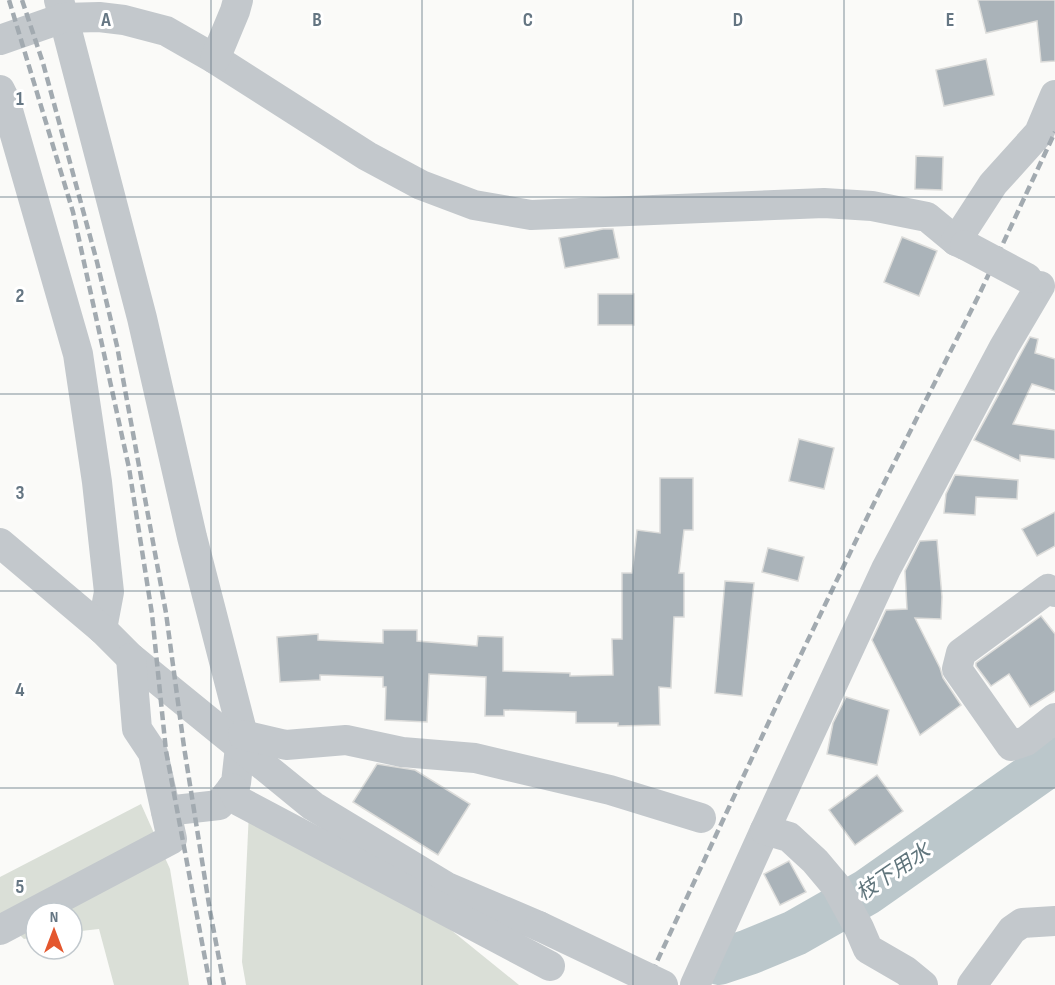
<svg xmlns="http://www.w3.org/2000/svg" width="1055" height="985" font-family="'Sofia Sans Condensed','Noto Sans JP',sans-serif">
	<rect width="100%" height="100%" fill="#fafaf8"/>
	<!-- green -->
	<g fill="#dadfd7">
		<path d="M 141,804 L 170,869 L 189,985 L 114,985 L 99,929 L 72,932 L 72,913 L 36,913 L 36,937 L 24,939 L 0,916 L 0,877 Z"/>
		<path d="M 249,811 L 451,930 L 519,985 L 246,985 L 242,962 Z"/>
	</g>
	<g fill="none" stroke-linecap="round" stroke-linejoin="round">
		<!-- river -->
		<path stroke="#bbc7cb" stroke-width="46" d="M 719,962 L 749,952 L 795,933 L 867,892 L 1055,760"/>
	</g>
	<!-- building -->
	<g fill="#aab3b9" stroke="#dcdcda" stroke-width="1.5">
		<path d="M 978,0 L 1055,0 L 1055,61 L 1041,62 L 1037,21 L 986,33 Z"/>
		<path d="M 986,59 L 994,95 L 944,106 L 936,70 Z"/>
		<path d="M 916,156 L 943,157 L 942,190 L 915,189 Z"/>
		<path d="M 603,229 L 613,229 L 619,258 L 565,268 L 559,238 Z"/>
		<path d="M 902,237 L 937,251 L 919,296 L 884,282 Z"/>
		<rect x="598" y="294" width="36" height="31"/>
		<path d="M 1030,337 L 1038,339 L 1035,353 L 1055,359 L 1055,391 L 1032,384 L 1013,424 L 1055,430 L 1055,459 L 1020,455 L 1020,461 L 974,440 Z"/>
		<path d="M 799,439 L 834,448 L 824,489 L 789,481 Z"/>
		<path d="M 955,475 L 1018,480 L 1017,499 L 976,497 L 975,515 L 944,513 L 946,494 Z"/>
		<path d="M 660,478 L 693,478 L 693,530 L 684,530 L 679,573 L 684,573 L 684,617 L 674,617 L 671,688 L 659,687 L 660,725 L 618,726 L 618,723 L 576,723 L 576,712 L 504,710 L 504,716 L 485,716 L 486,677 L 429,674 L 427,722 L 385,720 L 386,687 L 383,687 L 383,677 L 320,675 L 320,680 L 280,682 L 277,637 L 318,634 L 318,640 L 383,643 L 383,630 L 417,630 L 417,641 L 477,646 L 478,636 L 503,637 L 503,671 L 570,673 L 570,676 L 613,675 L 612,639 L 622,639 L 622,573 L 632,573 L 637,530 L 660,533 Z"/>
		<path d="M 1055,512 L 1055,546 L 1037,556 L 1022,529 Z"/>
		<path d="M 937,540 L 942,597 L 941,619 L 915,618 L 940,668 L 943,678 L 961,705 L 920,735 L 872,640 L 886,610 L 907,609 L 905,571 L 920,541 Z"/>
		<path d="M 768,548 L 804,557 L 798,581 L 762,572 Z"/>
		<path d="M 725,581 L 754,583 L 742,696 L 715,693 Z"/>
		<path d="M 1041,616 L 1055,634 L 1055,691 L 1030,707 L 1009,674 L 991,686 L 976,666 L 976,663 Z"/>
		<path d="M 846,697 L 889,710 L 877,765 L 827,754 L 833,723 Z"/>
		<path d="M 377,764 L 415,770 L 470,804 L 438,855 L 353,802 Z"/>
		<path d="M 877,775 L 903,811 L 855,845 L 829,810 Z"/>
		<path d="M 789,861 L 806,892 L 780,905 L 764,874 Z"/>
	</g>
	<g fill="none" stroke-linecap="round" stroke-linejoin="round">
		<!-- minor -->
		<g stroke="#c3c8cc" stroke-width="30">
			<path d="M 59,0 L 142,318 L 192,537 L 243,735 L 240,747 L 236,783 L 219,805 L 166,811"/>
			<path d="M 0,40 L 63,18 L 99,17 L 124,20 L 166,31 L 215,59 L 367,156 L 421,185 L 474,205 L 531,215 L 824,203 L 872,206 L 927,217 L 956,241 L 965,245"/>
			<path d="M 215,59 L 235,11 L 238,0"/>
			<path d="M 0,90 L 5,100 L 78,354 L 97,482 L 109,592 L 102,629"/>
			<path d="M 956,241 L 993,184 L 1039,133 L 1055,95"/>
			<path d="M 0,543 L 102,629 L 131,658 L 313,806 L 447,887 L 539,926"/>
			<path d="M 1055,592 L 1048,589 L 961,653 L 957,669 L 1011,746 L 1026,741 L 1055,718"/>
			<path d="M 243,735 L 286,745 L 346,740 L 402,752 L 475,758 L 610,790 L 701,818"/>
			<path d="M 232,788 L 239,801 L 550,966"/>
			<path d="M 0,930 L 172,839 L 153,753 L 137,729 L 131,658"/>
			<path d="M 695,985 L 765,830"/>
			<path d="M 923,985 L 906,971 L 868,949 L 859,928 L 836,886 L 815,861 L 789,837 L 765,830 L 886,569 L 1004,347 L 1040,286"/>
			<path d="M 972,985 L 1012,930 L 1022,923 L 1055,921"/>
		</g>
		<!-- rail -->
		<g stroke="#a2aab0" stroke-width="4.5" stroke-dasharray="9 4.5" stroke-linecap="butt">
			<path d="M 9,0 L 73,212 L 129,468 L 152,614 L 166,751 L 210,985"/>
			<path d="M 22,0 L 43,63 L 97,262 L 117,346 L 166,613 L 184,747 L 210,911 L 224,985"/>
			<path d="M 646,985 L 780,698 L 877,497 L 979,295 L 1055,132"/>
		</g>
		<!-- minor-bridge -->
		<g stroke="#c3c8cc" stroke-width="30">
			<path d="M 965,245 L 1027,278"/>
			<path d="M 539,926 L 663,985"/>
		</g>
	</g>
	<!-- grid -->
	<path fill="none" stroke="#657683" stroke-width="1.5" stroke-opacity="0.55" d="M 211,0 L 211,985M 422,0 L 422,985M 633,0 L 633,985M 844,0 L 844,985M 0,197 L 1055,197M 0,394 L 1055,394M 0,591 L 1055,591M 0,788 L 1055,788"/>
	<g text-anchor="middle" stroke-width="6" stroke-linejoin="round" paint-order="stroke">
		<!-- water labels -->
		<g font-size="21" font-style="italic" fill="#60757c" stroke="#fff">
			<text transform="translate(893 872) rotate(-34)" y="7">枝下用水</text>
		</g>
	</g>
	<g font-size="20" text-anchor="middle" font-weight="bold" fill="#657683" stroke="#fff" stroke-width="6" stroke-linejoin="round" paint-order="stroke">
		<text x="106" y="26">A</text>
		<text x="317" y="26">B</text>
		<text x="528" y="26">C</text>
		<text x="738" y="26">D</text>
		<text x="950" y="26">E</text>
		<text x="20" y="105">1</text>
		<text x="20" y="302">2</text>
		<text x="20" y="499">3</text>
		<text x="20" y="696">4</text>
		<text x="20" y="893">5</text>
	</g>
	<!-- north arrow -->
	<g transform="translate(54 931)"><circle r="28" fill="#ffffff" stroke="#c1c8cd" stroke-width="1.5"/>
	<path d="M0-4.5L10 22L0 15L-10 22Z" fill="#e4572e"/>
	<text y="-9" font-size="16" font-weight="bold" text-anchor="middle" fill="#657683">N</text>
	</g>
</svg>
